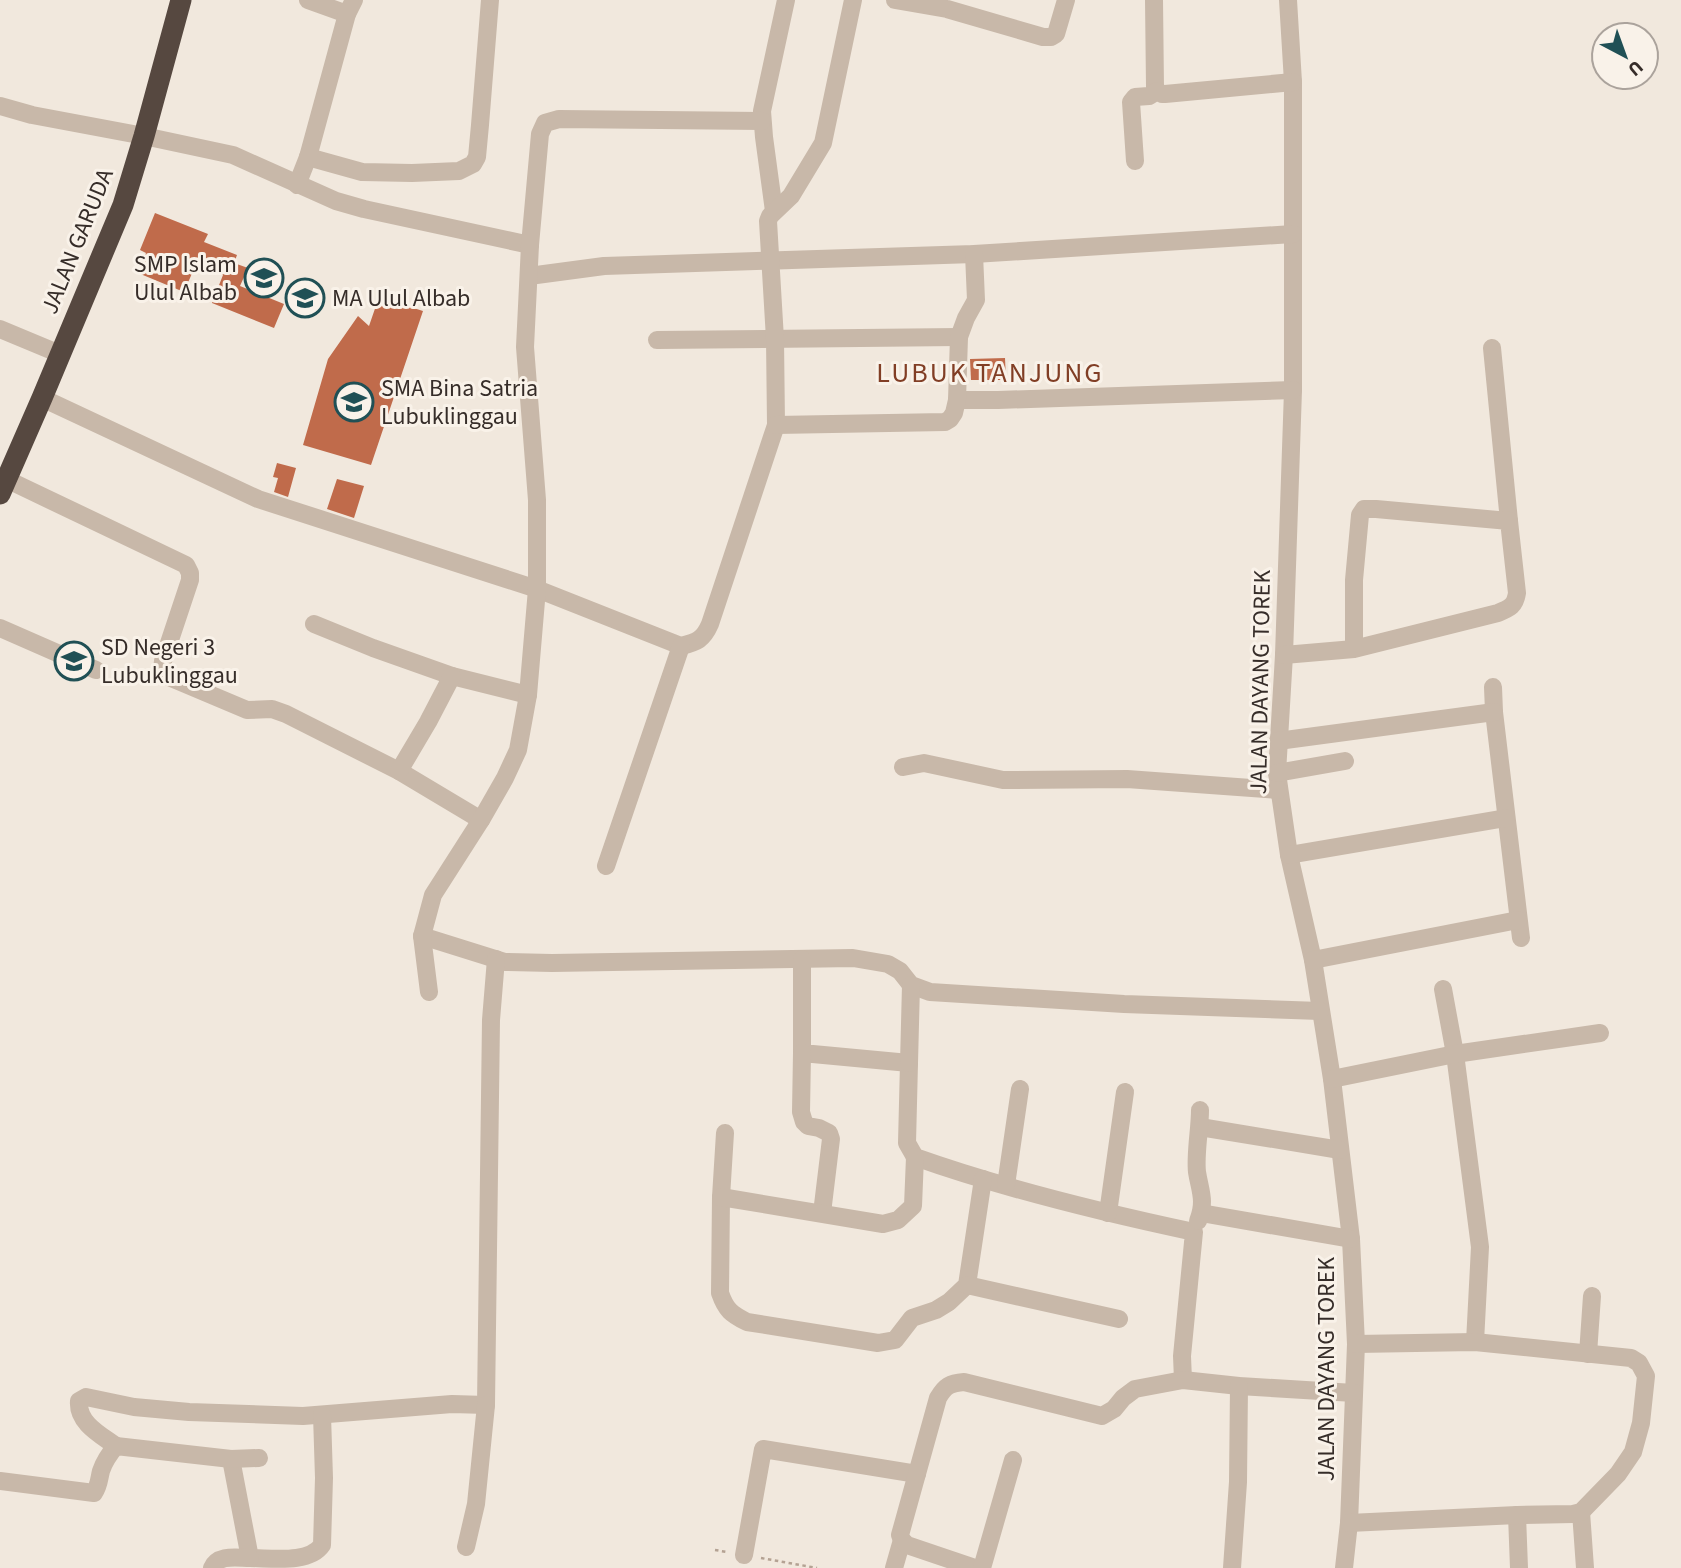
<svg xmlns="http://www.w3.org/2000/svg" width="1681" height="1568" font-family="'Source Sans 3',sans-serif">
	<rect width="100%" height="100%" fill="#f1e8dd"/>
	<!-- building -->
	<g fill="#c06b4b">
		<path d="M 155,213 L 208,234 L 204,242 L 237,255 L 234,263 L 248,268 L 240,286 L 284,304 L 274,328 L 212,303 L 223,275 L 196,264 L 184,292 L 138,273 L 146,253 L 140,250 Z"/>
		<path d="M 379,297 L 423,311 L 371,465 L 303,445 L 328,359 L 358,316 L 369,326 Z"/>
		<path d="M 1005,358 L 1006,380 L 971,380 L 970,359 Z"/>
		<path d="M 277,463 L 296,468 L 288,497 L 274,492 L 278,478 L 273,477 Z"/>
		<path d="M 337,479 L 364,486 L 354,518 L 327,509 Z"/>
	</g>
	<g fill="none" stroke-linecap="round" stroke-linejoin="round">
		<!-- path -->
		<g stroke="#b4a293" stroke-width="2.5" stroke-dasharray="3.5 3.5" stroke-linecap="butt">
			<path d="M 715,1550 L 727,1552"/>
			<path d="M 761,1558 L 817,1568"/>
		</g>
		<!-- minor -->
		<g stroke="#c8b8a9" stroke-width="18">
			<path d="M 308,0 L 347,14"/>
			<path d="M 895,0 L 947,9 L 1043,37 L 1051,37 L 1056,34 L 1066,0"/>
			<path d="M 1154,0 L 1155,87 L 1157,91"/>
			<path d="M 1288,0 L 1293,82 L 1293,390 L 1284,655 L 1277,773 L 1289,855 L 1313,960 L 1332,1079 L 1351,1239 L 1356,1344 L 1349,1523 L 1344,1568"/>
			<path d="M 0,106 L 32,115 L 144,136 L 233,155 L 336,201 L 364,209 L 530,245"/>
			<path d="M 308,157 L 362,172 L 412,173 L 459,171 L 473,164 L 477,157 L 480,125 L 490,0"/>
			<path d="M 1135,161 L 1131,102 L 1135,97 L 1149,96 L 1157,91 L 1162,94 L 1165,94 L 1293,82"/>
			<path d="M 297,185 L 308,157 L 347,14 L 354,0"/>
			<path d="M 774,211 L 764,137 L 762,111 L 786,0"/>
			<path d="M 529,276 L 604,266 L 974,254 L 1293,234"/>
			<path d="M 0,329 L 60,354"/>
			<path d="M 657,340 L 959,337"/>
			<path d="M 1492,348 L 1509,521"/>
			<path d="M 42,398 L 258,499 L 537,589 L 681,646 C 697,642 703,640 710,624 L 776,425 L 775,339 L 768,221 L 770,216 L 791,196 L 823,143 L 853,0"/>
			<path d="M 957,400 L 998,400 L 1293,390"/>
			<path d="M 776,425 L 945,422 L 950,419 L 954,413 L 957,400 L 959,337 L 966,318 L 976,300 L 974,254"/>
			<path d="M 6,479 L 186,565 L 190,573 L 190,580 L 163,661 L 162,669 L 164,675 L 247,710 L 272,709 L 286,714 L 399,771 L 481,820"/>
			<path d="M 314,624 L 373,648 L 452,676 L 528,695"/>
			<path d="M 0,628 L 96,670"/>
			<path d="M 1284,655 L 1354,649 L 1498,613 C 1510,608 1515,606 1517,593 L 1509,521 L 1376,509 L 1364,509 L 1360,515 L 1354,580 L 1354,649"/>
			<path d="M 1493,687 L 1494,712 L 1521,938"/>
			<path d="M 1278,741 L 1494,712"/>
			<path d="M 903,767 L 924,763 L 1003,780 L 1127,779 L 1278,790"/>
			<path d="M 399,771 L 428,722 L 452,676"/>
			<path d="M 1277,773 L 1345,761"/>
			<path d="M 1289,855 L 1506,818"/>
			<path d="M 606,866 L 681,646"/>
			<path d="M 422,936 L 505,962 L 552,963 L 853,958 L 888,964 L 900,971 L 911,985 L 930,992 L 1124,1004 L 1320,1011"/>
			<path d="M 802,959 L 802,1053 L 909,1063 L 907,1143 L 915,1157 C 1005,1189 1100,1212 1194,1232 L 1182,1356 L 1183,1380"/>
			<path d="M 1313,960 L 1518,920"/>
			<path d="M 1443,989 L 1455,1054 L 1480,1247 L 1475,1342"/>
			<path d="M 429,992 L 422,936 L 433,895 L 481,820 L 505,778 L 518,750 L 528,695 L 537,589 L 537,500 L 525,347 L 530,245 L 540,134 L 545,123 L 559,119 L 762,121"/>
			<path d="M 802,1053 L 801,1112 L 804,1122 L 808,1126 L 819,1128 L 829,1133 L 831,1139 L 822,1213"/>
			<path d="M 909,1063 L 911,985"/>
			<path d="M 1332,1079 L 1455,1054 L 1600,1033"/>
			<path d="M 1200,1127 L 1340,1150"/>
			<path d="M 725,1133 L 721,1197 L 720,1293 C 726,1310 731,1314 747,1322 L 878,1343 L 895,1340 L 912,1318 L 936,1310 L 949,1302 L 967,1285 L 983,1179"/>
			<path d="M 1006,1185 L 1020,1089"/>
			<path d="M 721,1197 L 883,1224 L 898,1220 L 913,1206 L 915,1157"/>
			<path d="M 1108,1213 L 1125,1092"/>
			<path d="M 1201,1213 L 1351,1239"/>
			<path d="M 1198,1221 C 1206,1201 1200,1191 1197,1172 C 1195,1154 1200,1129 1200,1110"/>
			<path d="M 967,1285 L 1119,1319"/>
			<path d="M 1588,1354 L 1592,1296"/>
			<path d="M 116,1446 C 101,1435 77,1423 79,1401 L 86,1397 L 134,1407 L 189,1412 L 303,1416 L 452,1404 L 486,1405 L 491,1020 L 496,959"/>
			<path d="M 231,1459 L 250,1558 C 272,1558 309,1564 322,1545 L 324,1478 L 322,1415"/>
			<path d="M 0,1481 L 94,1493 C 99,1486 99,1479 101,1471 C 104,1462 110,1453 116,1446 L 231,1459 L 259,1458"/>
			<path d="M 1581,1512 L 1585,1568"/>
			<path d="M 1517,1515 L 1519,1568"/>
			<path d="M 1349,1523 L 1517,1515 L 1573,1514 L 1581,1512 L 1618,1474 L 1633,1452 L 1641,1423 L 1646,1376 L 1639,1363 L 1631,1358 L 1475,1342 L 1356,1344"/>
			<path d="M 466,1547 L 476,1504 L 486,1405"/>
			<path d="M 744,1555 L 763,1449 L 917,1474"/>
			<path d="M 212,1568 C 218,1554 237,1558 250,1558"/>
			<path d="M 894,1568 L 902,1540"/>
			<path d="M 975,1568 L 907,1545 L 902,1540 L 900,1535 L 938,1398 C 945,1386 950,1383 964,1382 L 1102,1416 L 1114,1409 L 1123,1398 L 1135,1389 L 1183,1380 L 1239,1386 L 1354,1393"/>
			<path d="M 982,1568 L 1013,1460"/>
			<path d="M 1232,1568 L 1238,1482 L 1239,1386"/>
		</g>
		<!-- highway -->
		<path stroke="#564840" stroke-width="21" d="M 0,494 L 42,398 L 123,205 L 144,136 L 181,0"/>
	</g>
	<!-- icons -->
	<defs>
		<symbol id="school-ring" viewBox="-11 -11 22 22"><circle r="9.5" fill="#f9f2e9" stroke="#205055" stroke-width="1.5"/><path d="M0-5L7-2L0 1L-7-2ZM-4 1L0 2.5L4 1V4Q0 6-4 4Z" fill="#205055"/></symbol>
	</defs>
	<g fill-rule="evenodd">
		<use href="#school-ring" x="242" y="256" width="44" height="44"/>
		<use href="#school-ring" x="283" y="276" width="44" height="44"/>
		<use href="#school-ring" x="332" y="380" width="44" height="44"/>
		<use href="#school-ring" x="52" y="639" width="44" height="44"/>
	</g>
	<g text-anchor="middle" stroke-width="6" stroke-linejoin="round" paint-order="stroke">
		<!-- street labels -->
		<g font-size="24" fill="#362d29" stroke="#f9f2e9">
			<text transform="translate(77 241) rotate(-68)" y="8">JALAN GARUDA</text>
			<text transform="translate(1260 682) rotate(-89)" y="8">JALAN DAYANG TOREK</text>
			<text transform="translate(1326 1369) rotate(-90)" y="8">JALAN DAYANG TOREK</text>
		</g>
		<!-- poi labels -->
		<g font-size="24" fill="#362d29" stroke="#f9f2e9" text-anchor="start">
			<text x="237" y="272" text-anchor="end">SMP Islam<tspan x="237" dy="28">Ulul Albab</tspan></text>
			<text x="332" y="306">MA Ulul Albab</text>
			<text x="381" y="396">SMA Bina Satria<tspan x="381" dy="28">Lubuklinggau</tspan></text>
			<text x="101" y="655">SD Negeri 3<tspan x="101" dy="28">Lubuklinggau</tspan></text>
		</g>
		<!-- quarter labels -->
		<g font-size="28" letter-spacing="2" fill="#813e25" stroke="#f9f2e9">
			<text x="990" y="382">LUBUK TANJUNG</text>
		</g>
	</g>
	<!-- north arrow -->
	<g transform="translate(1625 56) rotate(139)"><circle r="33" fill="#f9f2e9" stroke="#aba39c" stroke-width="2"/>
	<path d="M0-5L12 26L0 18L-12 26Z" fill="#205055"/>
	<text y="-10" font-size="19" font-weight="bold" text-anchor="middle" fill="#362d29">U</text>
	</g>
</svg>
